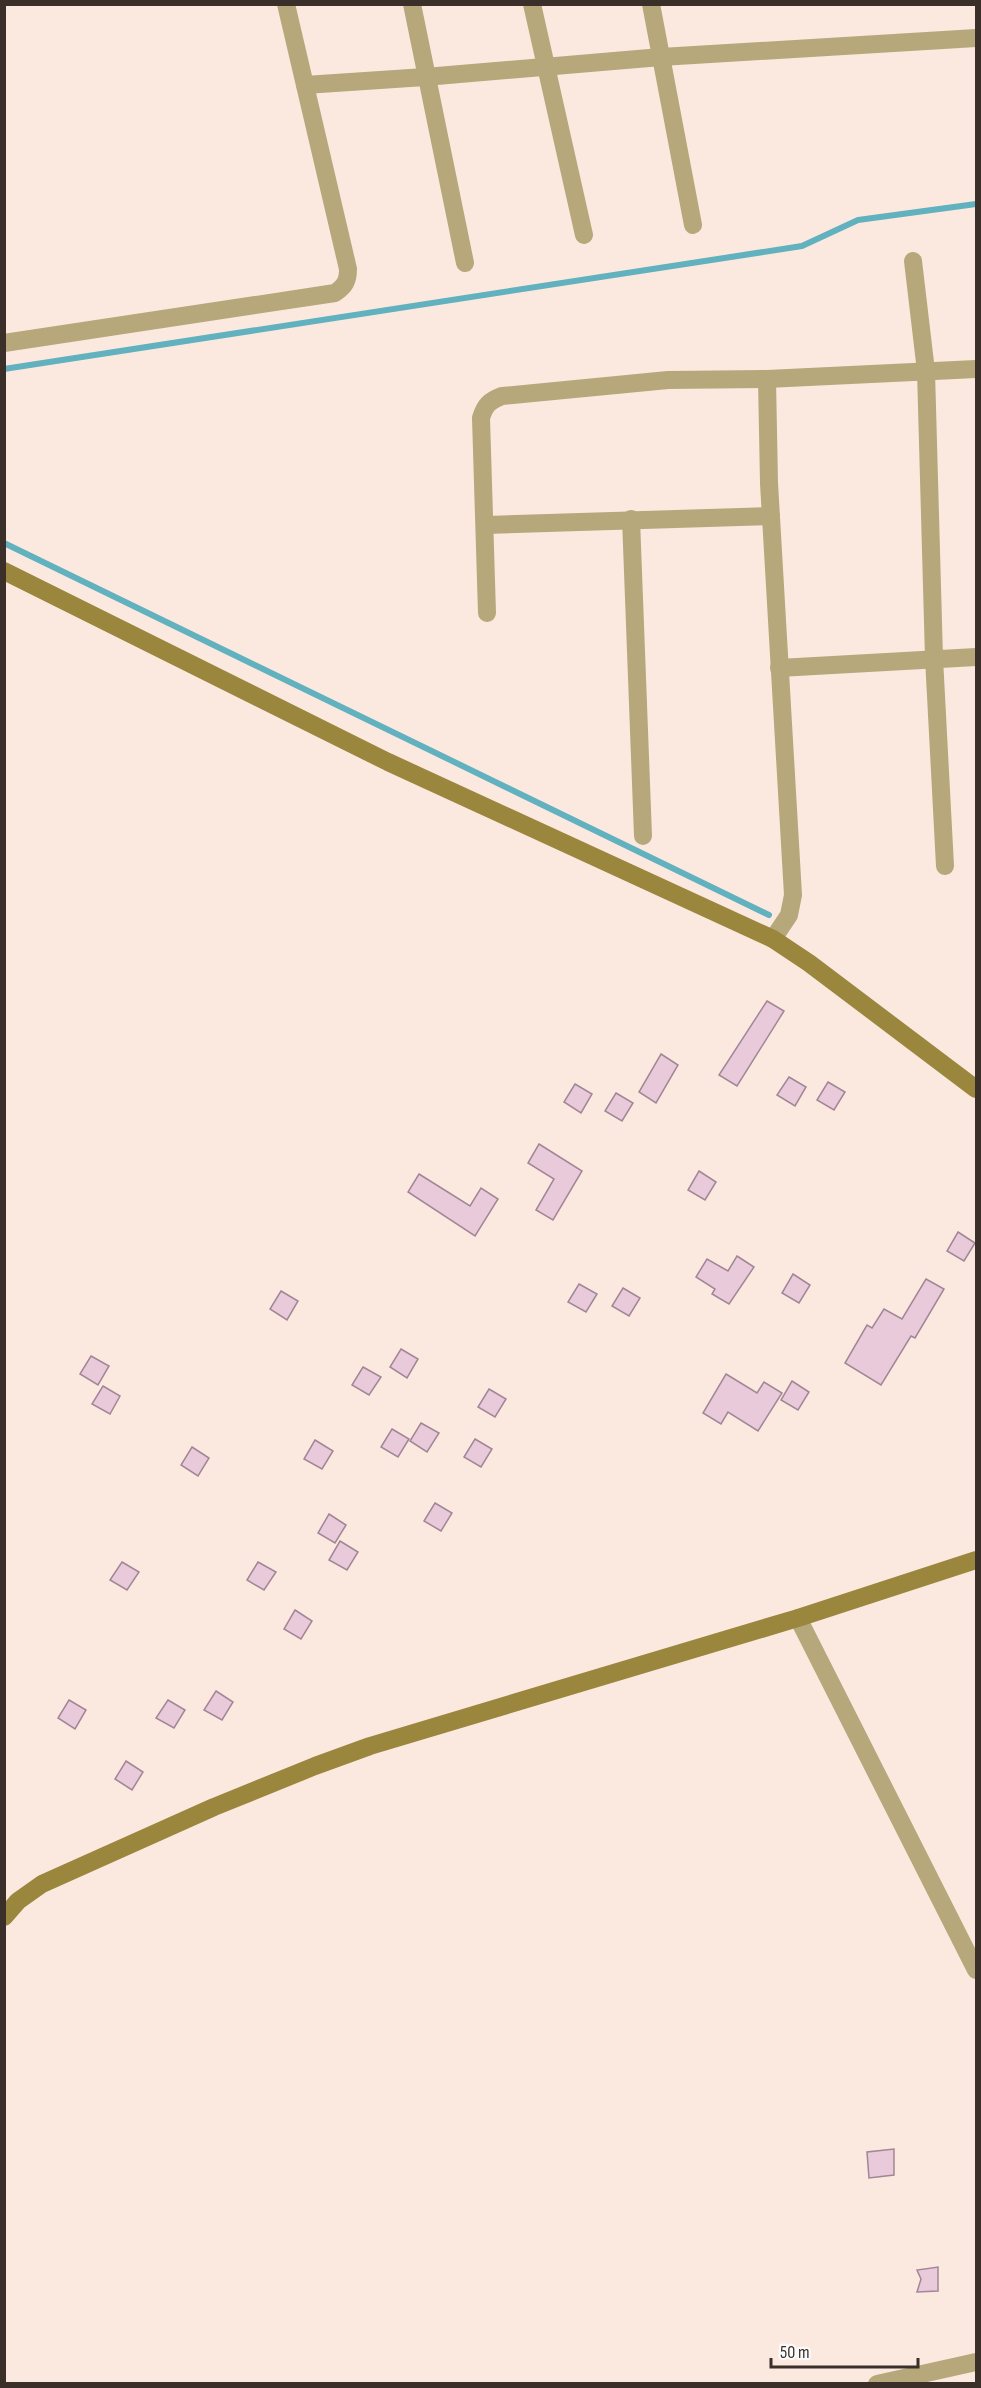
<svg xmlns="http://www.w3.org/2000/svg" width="981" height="2388" font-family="'Sofia Sans Condensed',sans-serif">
	<rect width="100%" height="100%" fill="#fbe9e0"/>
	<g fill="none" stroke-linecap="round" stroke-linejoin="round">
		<!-- stream -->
		<g stroke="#61b1be" stroke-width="6">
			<path d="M 4,369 L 802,246 L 858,220 L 976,204"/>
			<path d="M 4,543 L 769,915"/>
		</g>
	</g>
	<!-- building -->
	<g fill="#e8cada" stroke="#a28695" stroke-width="1.5">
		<path d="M 767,1001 L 784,1011 L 737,1086 L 719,1075 Z"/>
		<path d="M 661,1054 L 678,1065 L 656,1103 L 639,1092 Z"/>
		<path d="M 789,1077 L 806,1087 L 795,1106 L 777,1095 Z"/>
		<path d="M 828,1082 L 845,1092 L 834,1110 L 817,1100 Z"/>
		<path d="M 575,1084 L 592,1094 L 581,1113 L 564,1102 Z"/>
		<path d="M 616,1093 L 633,1103 L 622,1121 L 605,1111 Z"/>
		<path d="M 539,1144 L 582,1171 L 553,1220 L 536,1210 L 554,1179 L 528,1163 Z"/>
		<path d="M 699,1171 L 716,1182 L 705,1200 L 688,1190 Z"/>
		<path d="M 419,1174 L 470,1206 L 481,1188 L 498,1199 L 475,1236 L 408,1192 Z"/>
		<path d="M 958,1232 L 975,1243 L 964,1261 L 947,1251 Z"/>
		<path d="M 737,1256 L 754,1267 L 729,1304 L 712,1294 L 715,1289 L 696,1277 L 707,1259 L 728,1271 Z"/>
		<path d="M 793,1274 L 810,1285 L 799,1303 L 782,1293 Z"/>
		<path d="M 926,1279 L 944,1289 L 915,1338 L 911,1336 L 881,1385 L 845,1363 L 867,1325 L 872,1328 L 884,1309 L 902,1319 Z"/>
		<path d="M 579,1284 L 597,1294 L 586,1312 L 568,1302 Z"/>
		<path d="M 623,1288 L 640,1298 L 629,1316 L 612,1306 Z"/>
		<path d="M 281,1291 L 298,1301 L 287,1320 L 270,1309 Z"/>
		<path d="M 401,1349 L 418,1359 L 407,1378 L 390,1367 Z"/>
		<path d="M 91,1356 L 109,1366 L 98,1385 L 80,1374 Z"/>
		<path d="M 363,1367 L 381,1377 L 369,1395 L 352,1385 Z"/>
		<path d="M 726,1374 L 757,1393 L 764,1382 L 782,1393 L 758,1431 L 728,1412 L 721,1424 L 703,1413 Z"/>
		<path d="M 792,1381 L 809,1392 L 798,1410 L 781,1400 Z"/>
		<path d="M 103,1386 L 120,1396 L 110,1414 L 92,1404 Z"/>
		<path d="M 489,1389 L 506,1399 L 495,1417 L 478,1407 Z"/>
		<path d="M 421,1423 L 439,1433 L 427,1452 L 410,1441 Z"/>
		<path d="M 392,1429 L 409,1439 L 398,1457 L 381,1447 Z"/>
		<path d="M 475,1439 L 492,1449 L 481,1467 L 464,1457 Z"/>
		<path d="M 315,1440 L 333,1451 L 322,1469 L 304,1459 Z"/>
		<path d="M 192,1447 L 209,1458 L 198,1476 L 181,1465 Z"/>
		<path d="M 435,1503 L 452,1513 L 441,1531 L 424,1521 Z"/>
		<path d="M 329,1514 L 346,1525 L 335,1543 L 318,1533 Z"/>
		<path d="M 340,1541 L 358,1552 L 347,1570 L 329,1560 Z"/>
		<path d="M 122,1562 L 139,1572 L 127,1590 L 110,1580 Z"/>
		<path d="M 258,1562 L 276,1572 L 264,1590 L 247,1580 Z"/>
		<path d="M 295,1610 L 312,1621 L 301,1639 L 284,1629 Z"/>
		<path d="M 216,1691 L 233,1702 L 222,1720 L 204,1710 Z"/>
		<path d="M 69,1700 L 86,1710 L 75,1729 L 58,1718 Z"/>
		<path d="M 168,1700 L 185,1710 L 174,1728 L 156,1718 Z"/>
		<path d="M 126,1761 L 143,1772 L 132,1790 L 115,1779 Z"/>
		<path d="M 894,2149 L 894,2175 L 869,2178 L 867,2152 Z"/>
		<path d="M 938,2267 L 938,2291 L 917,2292 L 921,2279 L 917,2270 Z"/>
	</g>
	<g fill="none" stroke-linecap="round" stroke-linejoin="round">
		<!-- street -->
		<g stroke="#b6a87b" stroke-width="18">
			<path d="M 412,4 L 465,263"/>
			<path d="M 532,4 L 584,235"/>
			<path d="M 651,4 L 693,225"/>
			<path d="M 305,85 L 425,77 L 661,57 L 976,38"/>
			<path d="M 913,261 L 926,371 L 934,658 L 945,866"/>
			<path d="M 4,343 L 335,293 C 345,286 348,281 348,269 L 286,4"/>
			<path d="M 767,379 L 769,483 L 793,895 L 789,915 L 773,939"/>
			<path d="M 631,519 L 643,836"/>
			<path d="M 485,525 L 771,516"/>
			<path d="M 487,613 L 481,418 C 485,405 489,401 502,396 L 668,380 L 767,379 L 976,369"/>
			<path d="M 779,668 L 976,657"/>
			<path d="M 798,1618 L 976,1970"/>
			<path d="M 877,2384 L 976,2362"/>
		</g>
		<!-- secondary -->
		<g stroke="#9a863d" stroke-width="18">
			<path d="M 4,571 L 388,762 L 773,939 L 809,963 L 976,1089"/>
			<path d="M 4,1917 L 18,1901 L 42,1884 L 214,1807 L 315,1766 L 370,1746 L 798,1618 L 976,1560"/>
		</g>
	</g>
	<!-- border -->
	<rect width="981" height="2388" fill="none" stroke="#3b2f29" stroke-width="12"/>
	<!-- scale -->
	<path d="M771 2358v9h147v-9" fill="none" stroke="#3b2f29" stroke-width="3"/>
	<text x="780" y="2358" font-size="18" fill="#3b2f29" stroke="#fafafa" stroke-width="4.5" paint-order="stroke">50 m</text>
</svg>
